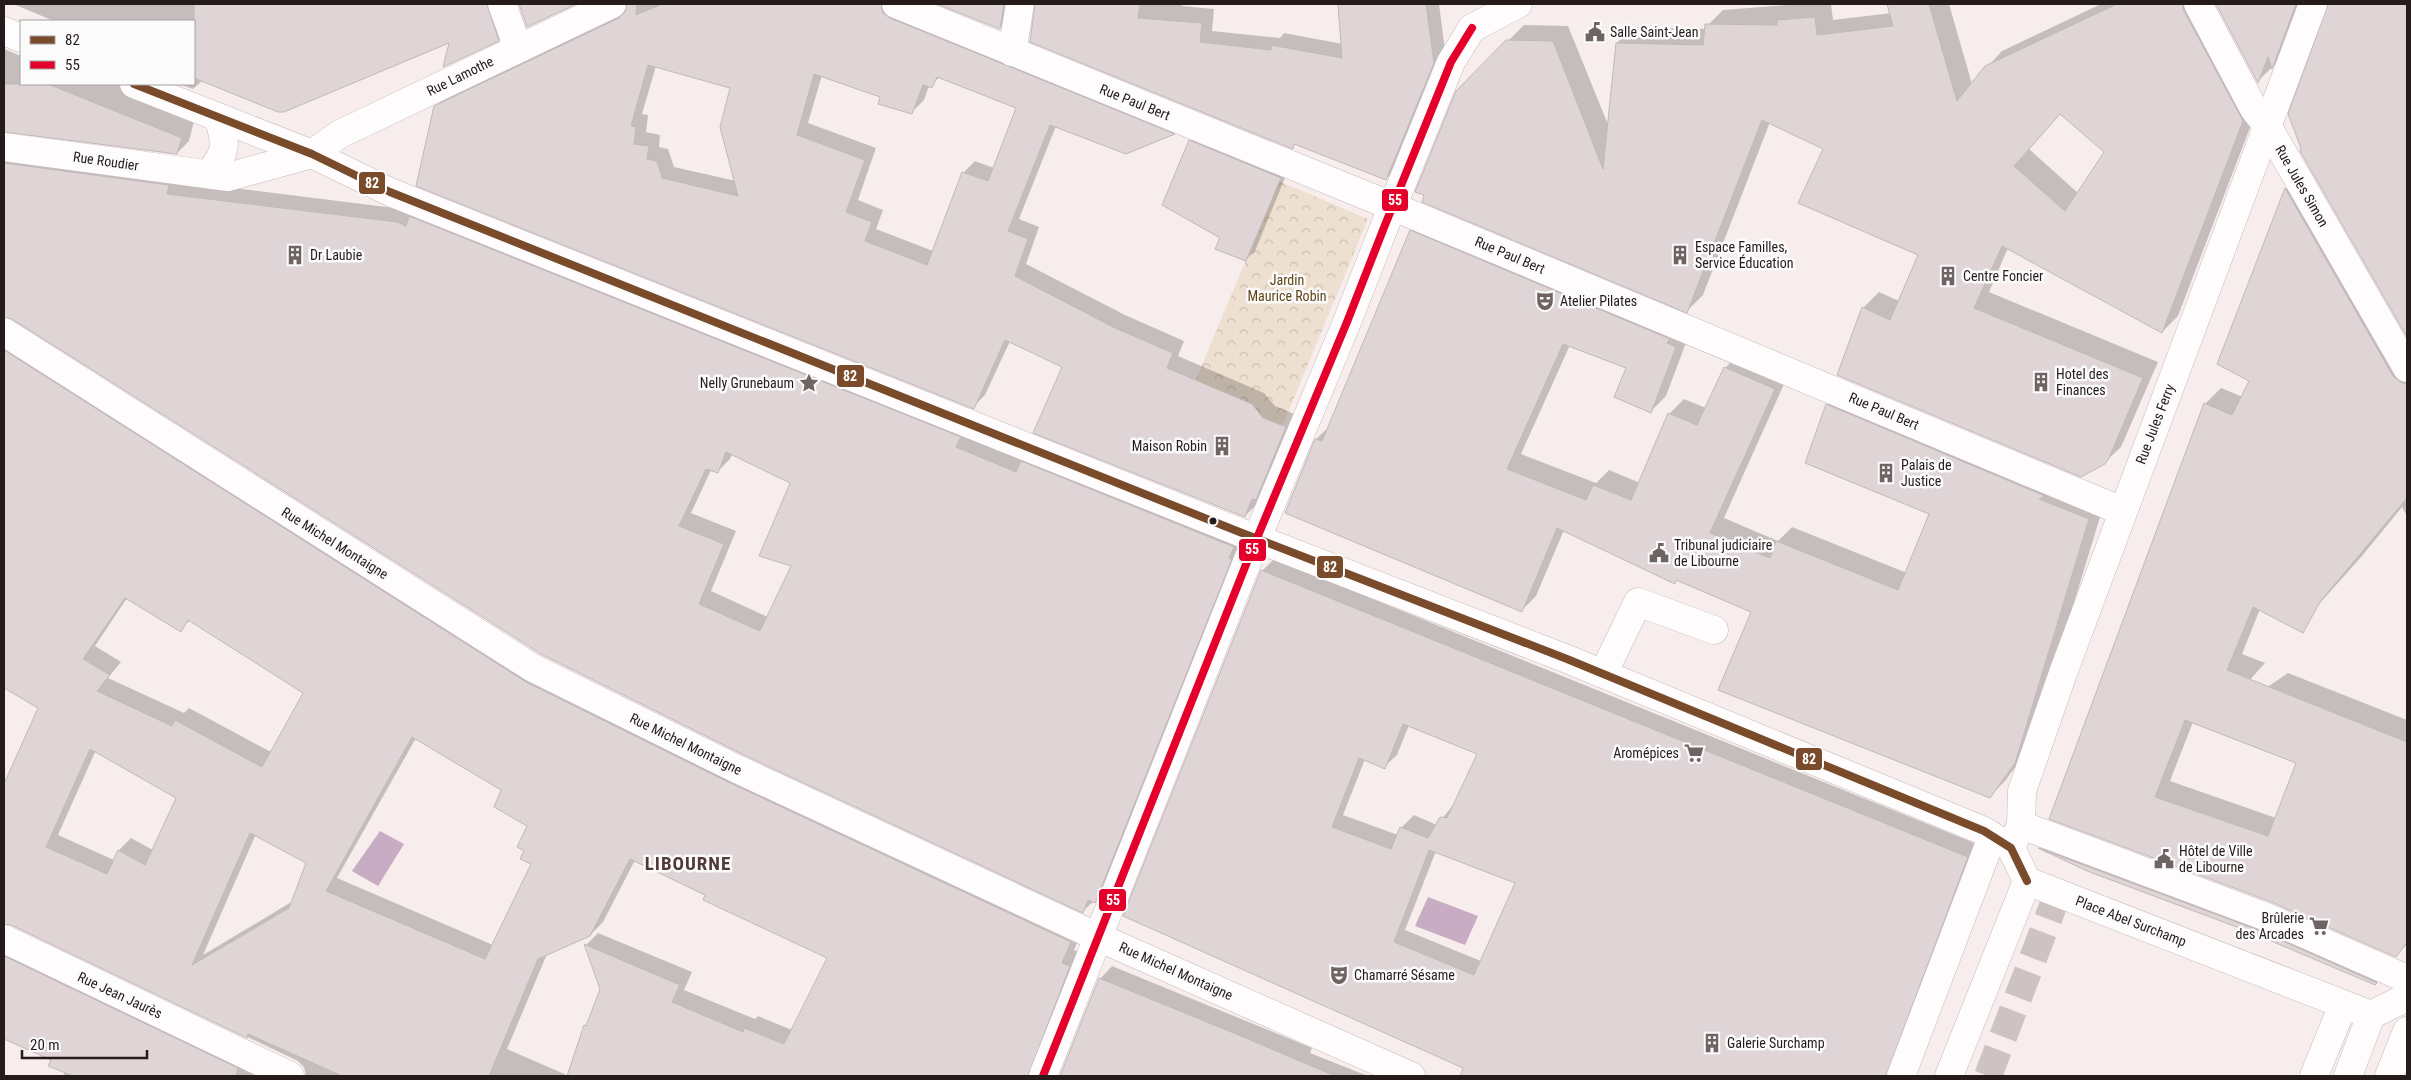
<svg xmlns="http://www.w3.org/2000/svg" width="2411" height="1080" font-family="'Roboto Condensed',sans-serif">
	<defs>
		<pattern id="park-crowns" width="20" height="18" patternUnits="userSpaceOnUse" patternTransform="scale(1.25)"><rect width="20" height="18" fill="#eee0d0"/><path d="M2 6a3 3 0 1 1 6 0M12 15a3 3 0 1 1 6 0" fill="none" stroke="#ccc0b2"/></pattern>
	</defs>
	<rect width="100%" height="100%" fill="#f7edec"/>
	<!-- park -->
	<path fill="url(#park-crowns)" d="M 1279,181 L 1368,219 L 1283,425 L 1192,389 Z"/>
	<!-- water -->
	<g fill="#c7acc3">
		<path d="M 380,831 L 404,844 L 378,886 L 352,871 Z"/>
		<path d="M 1428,897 L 1478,916 L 1465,945 L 1415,926 Z"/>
	</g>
	<!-- shadow -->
	<g fill="#0003" fill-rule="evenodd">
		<path d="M 13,4 L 503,4 L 510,28 L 498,40 L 451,41 L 203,80 L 193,89 L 179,84 L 194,84 L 194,21 L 54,21 Z"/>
		<path d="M 519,4 L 573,4 L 528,26 Z"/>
		<path d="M 629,4 L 898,4 L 1185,122 L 1174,133 L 1126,152 L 1056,126 L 1019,219 L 1039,227 L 1026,264 L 1125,315 L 1184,341 L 1178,356 L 1264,393 L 1275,406 L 1297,415 L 1257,504 L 1245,516 L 1064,366 L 1010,341 L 985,395 L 973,407 L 436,107 L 448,95 L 628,9 ZM 656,66 L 732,87 L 736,181 L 674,167 L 668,149 L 659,147 L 660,135 L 646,132 L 648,115 L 642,114 ZM 822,75 L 882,97 L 912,112 L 924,100 L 929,86 L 940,77 L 1017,107 L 994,168 L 975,161 L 963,173 L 933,251 L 876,229 L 883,210 L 858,200 L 876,148 L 808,123 Z"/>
		<path d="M 940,4 L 1014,4 L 1011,16 L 1000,28 Z"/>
		<path d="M 1035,4 L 1182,4 L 1182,6 L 1214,9 L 1212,31 L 1280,38 L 1284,33 L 1343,44 L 1339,4 L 1439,4 L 1445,51 L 1398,167 L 1386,179 L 1296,143 L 1292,147 L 1031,41 Z"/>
		<path d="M 1800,4 L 1831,4 L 1833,20 L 1892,13 L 1901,4 L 1949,4 L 1972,84 L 2002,51 L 2101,4 L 2204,4 L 2259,104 L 2178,316 L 2162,332 L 2008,248 L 1989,292 L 2158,362 L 2121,447 L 2104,463 L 1863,308 L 1879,292 L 1899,301 L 1919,254 L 1825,148 L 1770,122 L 1703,295 L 1687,311 L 1457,92 L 1524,25 L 1568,26 L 1609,127 L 1617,43 L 1633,27 L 1706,29 L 1707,26 L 1723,10 ZM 2061,113 L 2106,152 L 2078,193 L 2029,149 Z"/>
		<path d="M 2217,4 L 2306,4 L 2288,52 L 2258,81 Z"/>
		<path d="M 2329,4 L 2407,4 L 2407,335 L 2301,150 Z"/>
		<path d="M 4,49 L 21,56 L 21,84 L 136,84 L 197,109 L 189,141 L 177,153 L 4,127 Z"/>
		<path d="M 1199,132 L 1289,168 L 1255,251 L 1245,260 L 1221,238 L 1190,141 Z"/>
		<path d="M 4,143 L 179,181 L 410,210 L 1246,534 L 1107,889 L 1083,911 L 13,318 L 4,315 ZM 732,454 L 792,483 L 792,565 L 768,617 L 711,591 L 736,531 L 691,513 L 711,470 L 717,472 L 730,459 Z"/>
		<path d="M 2302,173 L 2407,357 L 2407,516 L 2402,507 L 2362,556 L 2312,612 L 2260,609 L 2242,654 L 2265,663 L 2239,692 L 2247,701 L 2288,673 L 2407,720 L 2407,944 L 2396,956 L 2270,900 L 2050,818 L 2205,404 L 2221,388 L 2243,397 L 2250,381 L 2218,363 L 2286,189 ZM 2193,722 L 2297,762 L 2276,818 L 2170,781 Z"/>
		<path d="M 1426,216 L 1690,332 L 1666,396 L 1651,411 L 1628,367 L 1570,345 L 1521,454 L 1596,483 L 1609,470 L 1640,483 L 1669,414 L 1684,399 L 1706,408 L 1725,368 L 1740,353 L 1789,373 L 1724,518 L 1778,541 L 1792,527 L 1907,573 L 1931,513 L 1827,405 L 1842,390 L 2104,504 L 2030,747 L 2005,781 L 1990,796 L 1753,611 L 1677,579 L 1674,582 L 1564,530 L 1536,596 L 1521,611 L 1286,512 L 1316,439 L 1330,426 L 1411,231 Z"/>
		<path d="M 4,328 L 539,670 L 1083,929 L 1074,950 L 1082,953 L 1047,1076 L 306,1076 L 304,1067 L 298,1061 L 11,924 L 4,922 L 4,787 L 39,707 L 4,687 L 4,544 L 30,507 L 4,488 ZM 127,598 L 180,630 L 190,620 L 305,692 L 271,752 L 189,708 L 184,713 L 108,678 L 121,662 L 95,646 ZM 416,738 L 502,790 L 529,825 L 526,850 L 532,864 L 493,945 L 337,878 ZM 96,750 L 178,797 L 153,850 L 131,838 L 119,850 L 114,860 L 58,835 ZM 256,834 L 308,863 L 293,901 L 203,955 ZM 635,860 L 829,957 L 792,1030 L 758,1016 L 755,1019 L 684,990 L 692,972 L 598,933 L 586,945 L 601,989 L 588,1023 L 585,1026 L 569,1076 L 507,1049 L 547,954 L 590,935 L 603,922 Z"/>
		<path d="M 1274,559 L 1979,845 L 1905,1076 L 1498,1076 L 1438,1053 L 1125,915 L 1262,571 ZM 1409,725 L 1479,753 L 1453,805 L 1437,825 L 1414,815 L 1401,828 L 1398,835 L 1343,815 L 1365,759 L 1384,767 L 1397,755 ZM 1436,851 L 1517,882 L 1481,961 L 1405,930 Z"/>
		<path d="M 2058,830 L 2395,963 L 2375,984 L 2251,931 L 2088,870 L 2040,848 Z"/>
		<path d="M 4,935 L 293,1076 L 63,1076 L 65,1072 L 52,1060 L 4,1038 Z"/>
		<path d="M 1112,966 L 1312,1048 L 1310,1053 L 1368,1076 L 1061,1076 L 1100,979 Z"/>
	</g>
	<!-- building -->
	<g fill="#dfd5d7" stroke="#c2b8b9" fill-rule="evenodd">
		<path d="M 194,4 L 487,4 L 499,41 L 443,67 L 449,43 L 284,112 L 278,112 L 194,78 Z"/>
		<path d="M 519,4 L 576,4 L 527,27 Z"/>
		<path d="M 627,4 L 637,4 L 636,15 L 662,4 L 881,4 L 883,13 L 890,18 L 1175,134 L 1126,154 L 1050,125 L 1008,231 L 1028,239 L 1015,276 L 1113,327 L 1173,353 L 1167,368 L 1252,404 L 1263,418 L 1286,427 L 1256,500 L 1252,499 L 1245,517 L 1033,433 L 1062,367 L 1005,340 L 974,409 L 416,186 L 434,106 L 619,18 L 625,12 ZM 648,65 L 730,88 L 720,127 L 738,196 L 662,178 L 657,161 L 647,159 L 649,146 L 634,144 L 636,127 L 631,126 ZM 814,74 L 880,97 L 878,104 L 912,114 L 923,85 L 932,88 L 937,77 L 1016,108 L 988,181 L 962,172 L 927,265 L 865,241 L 872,222 L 846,212 L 865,160 L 797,135 Z"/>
		<path d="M 937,4 L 1004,4 L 1000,29 Z"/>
		<path d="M 1035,4 L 1140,4 L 1138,18 L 1202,23 L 1200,42 L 1271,50 L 1271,45 L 1342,58 L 1338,4 L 1426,4 L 1434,63 L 1386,180 L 1294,144 L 1293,149 L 1030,42 Z"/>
		<path d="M 1887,4 L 1929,4 L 1957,101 L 1985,66 L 2117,4 L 2182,4 L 2184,11 L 2243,121 L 2162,333 L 2002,246 L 1974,308 L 2143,378 L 2109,458 L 2105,464 L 2081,477 L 1837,375 L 1862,307 L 1890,320 L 1918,255 L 1798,203 L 1823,149 L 1762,120 L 1687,313 L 1422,202 L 1424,195 L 1415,192 L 1456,91 L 1506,40 L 1553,41 L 1603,169 L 1616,43 L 1703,45 L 1705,24 L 1777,25 L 1777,20 L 1815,17 L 1817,35 L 1893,26 ZM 2060,114 L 2104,152 L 2065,211 L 2014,166 Z"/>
		<path d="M 2216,4 L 2296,4 L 2272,69 L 2268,57 L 2258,83 Z"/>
		<path d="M 2328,4 L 2407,4 L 2407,337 L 2300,151 L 2301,148 L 2288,114 Z"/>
		<path d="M 4,84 L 48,84 L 182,138 L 177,154 L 4,132 Z"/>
		<path d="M 1189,140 L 1281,178 L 1246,261 L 1215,249 L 1220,238 L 1162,205 Z"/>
		<path d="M 4,163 L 169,185 L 167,194 L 397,222 L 406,226 L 409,216 L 961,437 L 956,447 L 987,460 L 1016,472 L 1021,461 L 1234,547 L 1229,558 L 1232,559 L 1095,903 L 1088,900 L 1083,913 L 742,754 L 541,654 L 12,319 L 4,317 ZM 726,452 L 790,483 L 759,556 L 791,566 L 760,631 L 699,604 L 724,544 L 679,526 L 706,469 L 718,473 Z"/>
		<path d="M 2285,188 L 2393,376 L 2400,382 L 2407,384 L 2407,498 L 2320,602 L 2303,633 L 2253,607 L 2227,670 L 2407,742 L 2407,942 L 2396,957 L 2269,901 L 2049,819 L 2204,403 L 2232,415 L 2249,381 L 2217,364 ZM 2185,720 L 2296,763 L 2268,836 L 2155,797 Z"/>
		<path d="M 1410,230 L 1670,339 L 1667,343 L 1676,347 L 1651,413 L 1614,397 L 1626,368 L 1563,344 L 1507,469 L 1586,500 L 1593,485 L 1631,500 L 1668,413 L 1697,425 L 1724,367 L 1775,389 L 1710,533 L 1770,558 L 1776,541 L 1898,590 L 1929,514 L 1805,463 L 1826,404 L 2045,496 L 2039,499 L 2089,519 L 2015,763 L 1990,798 L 1718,690 L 1751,612 L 1676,580 L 1675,584 L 1557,528 L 1522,612 L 1285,513 L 1315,439 L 1322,441 Z"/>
		<path d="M 4,350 L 526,682 L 728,782 L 1071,942 L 1062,963 L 1070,966 L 1028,1076 L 567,1076 L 584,1025 L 586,1026 L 600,989 L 584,944 L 680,985 L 672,1002 L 743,1032 L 744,1028 L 784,1044 L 827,958 L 703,900 L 705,895 L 630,859 L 590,936 L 538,959 L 489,1076 L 342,1076 L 248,1034 L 247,1038 L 11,925 L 4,924 L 4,784 L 38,708 L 4,688 ZM 125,598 L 181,632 L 188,620 L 303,693 L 262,767 L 175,720 L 172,726 L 97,691 L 110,675 L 83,659 ZM 412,737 L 501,790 L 494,807 L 527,826 L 517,847 L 524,851 L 520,859 L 531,864 L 485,959 L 326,891 ZM 90,749 L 176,798 L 145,865 L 118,850 L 107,874 L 46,847 ZM 250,833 L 306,863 L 289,908 L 192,965 Z"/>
		<path d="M 1261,570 L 1968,857 L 1886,1076 L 1460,1076 L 1463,1068 L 1123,916 ZM 1403,724 L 1477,754 L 1447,818 L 1440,817 L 1428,838 L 1400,827 L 1391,849 L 1332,827 L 1359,758 L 1385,769 ZM 1429,850 L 1515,883 L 1474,975 L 1394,942 Z"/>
		<path d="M 2038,848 L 2258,930 L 2377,983 L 2375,985 L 2250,932 L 2087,871 Z"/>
		<path d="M 4,956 L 238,1068 L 236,1076 L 73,1076 L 48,1066 L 51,1060 L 4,1039 Z"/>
		<path d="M 1099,978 L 1241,1036 L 1335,1076 L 1060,1076 Z"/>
	</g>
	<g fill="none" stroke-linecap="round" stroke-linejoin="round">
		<!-- minor-tunnel -->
		<path stroke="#cdc3c2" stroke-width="28" stroke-dasharray="28 14" stroke-linecap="butt" d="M 1988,1076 L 2058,893"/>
		<defs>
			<g id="minor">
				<path d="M 502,4 L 518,48"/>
				<path d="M 896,4 L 1394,207 L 2122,511"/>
				<path d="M 2198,4 L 2254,109 L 2268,127 L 2407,368"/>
				<path d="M 1472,28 L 1518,4"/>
				<path d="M 4,31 L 21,38"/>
				<path d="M 1012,52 L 1020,4"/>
				<path d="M 134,84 L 312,154 L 390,192 L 1237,531 L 1567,659 L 1984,831 L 2011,848 L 2027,881"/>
				<path d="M 4,147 L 228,177 L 312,154 L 340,134 L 612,4"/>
				<path d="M 209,174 C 227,151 227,145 218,117"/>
				<path d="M 4,332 L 533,668 L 735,768 L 1098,937 L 1411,1076"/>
				<path d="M 1603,674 L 1638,602 L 1714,630"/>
				<path d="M 2021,825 L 2264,916 L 2407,979"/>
				<path d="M 2011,848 L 2021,825 L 2022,791 L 2063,673 L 2313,4"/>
				<path d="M 2027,881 L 2371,1015"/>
				<path d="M 4,939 L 290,1076"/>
				<path d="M 2371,1015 L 2407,997"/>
				<path d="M 1043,1076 L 1247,562 L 1347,322 L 1385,225 L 1451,62 L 1472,28"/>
				<path d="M 1901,1076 L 1992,837"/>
				<path d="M 1949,1076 L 2027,881"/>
				<path d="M 2314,1076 L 2343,1005"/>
				<path d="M 2348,1076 L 2371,1015"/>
				<path d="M 2389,1076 L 2407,1031"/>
			</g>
		</defs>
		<!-- minor casing -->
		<use href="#minor" stroke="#c5bbba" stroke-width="29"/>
		<!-- minor -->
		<use href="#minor" stroke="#fefcfc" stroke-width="28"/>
		<defs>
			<path id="bus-1" d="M 134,84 L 312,154 L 390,192 L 1237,531 L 1567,659 L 1984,831 L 2011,848 L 2027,881"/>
			<path id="bus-2" d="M 1043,1076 L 1247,562 L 1347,322 L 1385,225 L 1451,62 L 1472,28"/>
		</defs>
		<!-- bus-1 casing -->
		<use href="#bus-1" stroke="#fbfbfb" stroke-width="11"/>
		<!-- bus-2 casing -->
		<use href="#bus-2" stroke="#fbfbfb" stroke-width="11"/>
		<!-- bus-1 -->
		<use href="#bus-1" stroke="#7a4b2a" stroke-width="8"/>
		<!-- bus-2 -->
		<use href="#bus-2" stroke="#e4002b" stroke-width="8"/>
	</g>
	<!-- icons -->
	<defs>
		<symbol id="civic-bare" viewBox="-9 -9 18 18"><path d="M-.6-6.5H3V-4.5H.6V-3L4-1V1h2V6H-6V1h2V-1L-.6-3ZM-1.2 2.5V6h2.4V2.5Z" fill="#6f6464" stroke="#fbfbfb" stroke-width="2.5" paint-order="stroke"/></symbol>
		<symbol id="building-bare" viewBox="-9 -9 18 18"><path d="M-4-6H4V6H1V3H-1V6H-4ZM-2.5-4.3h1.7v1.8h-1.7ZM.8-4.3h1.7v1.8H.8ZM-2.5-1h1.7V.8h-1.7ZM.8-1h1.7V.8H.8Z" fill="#6f6464" stroke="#fbfbfb" stroke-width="2.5" paint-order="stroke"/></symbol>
		<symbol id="theatre-bare" viewBox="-9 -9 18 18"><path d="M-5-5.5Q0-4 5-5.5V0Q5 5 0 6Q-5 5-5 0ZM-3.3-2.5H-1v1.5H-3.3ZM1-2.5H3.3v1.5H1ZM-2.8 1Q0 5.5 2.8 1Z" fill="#6f6464" stroke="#fbfbfb" stroke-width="2.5" paint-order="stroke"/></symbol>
		<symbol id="sight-bare" viewBox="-9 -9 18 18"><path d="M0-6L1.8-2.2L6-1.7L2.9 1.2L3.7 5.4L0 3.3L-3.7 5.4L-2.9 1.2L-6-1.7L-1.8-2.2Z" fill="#6f6464" stroke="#fbfbfb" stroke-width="2.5" paint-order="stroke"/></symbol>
		<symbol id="supermarket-bare" viewBox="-9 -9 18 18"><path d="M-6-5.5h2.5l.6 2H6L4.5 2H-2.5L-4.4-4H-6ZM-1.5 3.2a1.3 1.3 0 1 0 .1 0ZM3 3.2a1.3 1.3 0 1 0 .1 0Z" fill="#6f6464" stroke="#fbfbfb" stroke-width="2.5" paint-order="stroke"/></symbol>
	</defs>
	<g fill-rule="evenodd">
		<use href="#civic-bare" x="1581" y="18" width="28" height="28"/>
		<use href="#building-bare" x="281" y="241" width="28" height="28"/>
		<use href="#building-bare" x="1666" y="241" width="28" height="28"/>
		<use href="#building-bare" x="1934" y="262" width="28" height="28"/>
		<use href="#theatre-bare" x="1531" y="287" width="28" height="28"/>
		<use href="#building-bare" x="2027" y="368" width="28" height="28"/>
		<use href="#sight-bare" x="795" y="369" width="28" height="28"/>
		<use href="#building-bare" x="1208" y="432" width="28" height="28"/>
		<use href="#building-bare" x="1872" y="459" width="28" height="28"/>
		<use href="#civic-bare" x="1645" y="539" width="28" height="28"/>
		<use href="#supermarket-bare" x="1680" y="739" width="28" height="28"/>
		<use href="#civic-bare" x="2150" y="845" width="28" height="28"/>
		<use href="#supermarket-bare" x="2305" y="912" width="28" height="28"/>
		<use href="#theatre-bare" x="1325" y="961" width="28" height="28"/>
		<use href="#building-bare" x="1698" y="1029" width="28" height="28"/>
	</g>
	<!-- markers -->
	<circle fill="#261b1b" stroke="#fbfbfb" stroke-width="2" cx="1213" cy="521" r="4.5"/>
	<g text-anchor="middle" stroke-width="5" stroke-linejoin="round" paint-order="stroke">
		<!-- poi labels -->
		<g font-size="14" fill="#261b1b" stroke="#fbfbfb" text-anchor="start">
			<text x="1610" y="37">Salle Saint-Jean</text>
			<text x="1695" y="252">Espace Familles,<tspan x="1695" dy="16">Service Éducation</tspan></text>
			<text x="310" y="260">Dr Laubie</text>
			<text x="1963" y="281">Centre Foncier</text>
			<text x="1560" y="306">Atelier Pilates</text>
			<text x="2056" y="379">Hotel des<tspan x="2056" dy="16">Finances</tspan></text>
			<text x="794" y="388" text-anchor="end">Nelly Grunebaum</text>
			<text x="1207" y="451" text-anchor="end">Maison Robin</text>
			<text x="1901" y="470">Palais de<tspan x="1901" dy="16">Justice</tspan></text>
			<text x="1674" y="550">Tribunal judiciaire<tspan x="1674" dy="16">de Libourne</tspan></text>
			<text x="1679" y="758" text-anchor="end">Aromépices</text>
			<text x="2179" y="856">Hôtel de Ville<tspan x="2179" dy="16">de Libourne</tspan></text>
			<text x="2304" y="923" text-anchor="end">Brûlerie<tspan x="2304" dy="16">des Arcades</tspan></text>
			<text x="1354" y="980">Chamarré Sésame</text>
			<text x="1727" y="1048">Galerie Surchamp</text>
		</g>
		<!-- street labels -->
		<g font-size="14" fill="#261b1b" stroke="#fbfbfb">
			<text transform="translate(460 76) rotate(-26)" y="5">Rue Lamothe</text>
			<text transform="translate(1135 102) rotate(22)" y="5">Rue Paul Bert</text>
			<text transform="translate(106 161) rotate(8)" y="5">Rue Roudier</text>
			<text transform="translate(2302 186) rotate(60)" y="5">Rue Jules Simon</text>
			<text transform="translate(1510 255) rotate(23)" y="5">Rue Paul Bert</text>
			<text transform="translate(1884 411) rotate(23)" y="5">Rue Paul Bert</text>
			<text transform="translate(2155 424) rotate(-69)" y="5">Rue Jules Ferry</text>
			<text transform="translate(335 543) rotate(32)" y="5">Rue Michel Montaigne</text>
			<text transform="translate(686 744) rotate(26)" y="5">Rue Michel Montaigne</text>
			<text transform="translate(2131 921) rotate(21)" y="5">Place Abel Surchamp</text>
			<text transform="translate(1176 971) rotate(24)" y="5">Rue Michel Montaigne</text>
			<text transform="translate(120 995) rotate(25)" y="5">Rue Jean Jaurès</text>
		</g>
		<!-- park labels -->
		<g font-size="14" fill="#5f4614" stroke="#fbfbfb">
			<text x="1287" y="285">Jardin<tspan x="1287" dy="16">Maurice Robin</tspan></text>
		</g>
		<!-- district labels -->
		<g font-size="19" font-weight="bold" letter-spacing="1" fill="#503937" stroke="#fbfbfb">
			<text x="688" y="870">LIBOURNE</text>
		</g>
	</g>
	<g stroke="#fbfbfb" stroke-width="2">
		<rect x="358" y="171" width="28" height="24" rx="5" fill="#7a4b2a"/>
		<rect x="1381" y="188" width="28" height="24" rx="5" fill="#e4002b"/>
		<rect x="836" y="364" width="29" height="24" rx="5" fill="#7a4b2a"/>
		<rect x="1238" y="538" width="29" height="24" rx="5" fill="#e4002b"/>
		<rect x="1316" y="555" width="28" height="24" rx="5" fill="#7a4b2a"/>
		<rect x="1795" y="747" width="28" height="24" rx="5" fill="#7a4b2a"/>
		<rect x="1098" y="888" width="29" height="24" rx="5" fill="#e4002b"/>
	</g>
	<g font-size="14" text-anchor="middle" font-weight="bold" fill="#fff">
		<text x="372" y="188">82</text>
		<text x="1395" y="205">55</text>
		<text x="850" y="381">82</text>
		<text x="1252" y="554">55</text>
		<text x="1330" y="572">82</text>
		<text x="1809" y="764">82</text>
		<text x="1113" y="905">55</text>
	</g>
	<!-- border -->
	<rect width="2411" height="1080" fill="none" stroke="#261b1b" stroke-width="10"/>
	<!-- legend -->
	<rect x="20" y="20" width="175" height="65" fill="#fbfbfb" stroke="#a6a1a1"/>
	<rect x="30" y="36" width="25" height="8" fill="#7a4b2a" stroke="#a6a1a1"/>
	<text x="65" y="45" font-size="15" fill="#261b1b">82</text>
	<rect x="30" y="61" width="25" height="8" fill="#e4002b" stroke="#a6a1a1"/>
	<text x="65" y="70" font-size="15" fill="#261b1b">55</text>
	<!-- scale -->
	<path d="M22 1050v8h125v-8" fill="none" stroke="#261b1b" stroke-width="2.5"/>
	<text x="30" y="1050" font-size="15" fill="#261b1b" stroke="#fbfbfb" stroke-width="4" paint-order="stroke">20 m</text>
</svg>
